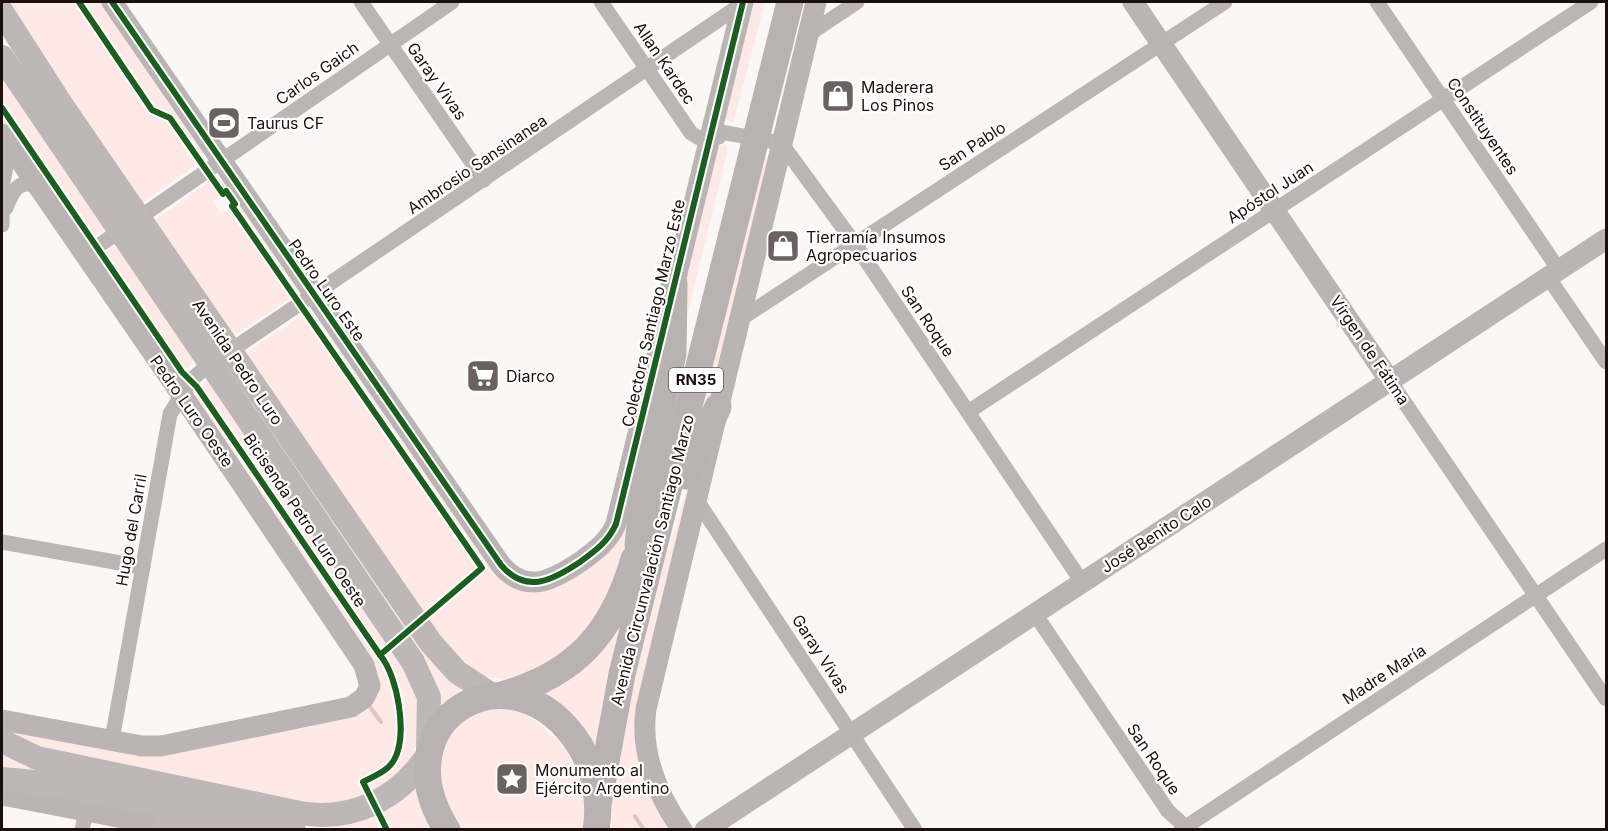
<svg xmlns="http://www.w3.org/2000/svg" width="1608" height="831" font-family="Inter,sans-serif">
	<rect width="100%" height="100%" fill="#fcf7f7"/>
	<!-- green -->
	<g fill="#fee9e6">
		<path d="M 3,2 L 102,2 L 203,150 L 202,161 L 141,204 Z"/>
		<path d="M 750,2 L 765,2 L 733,124 L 724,117 Z"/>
		<path d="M 2,69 L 105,229 L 93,238 L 84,239 L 78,234 L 2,122 Z"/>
		<path d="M 725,145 L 728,149 L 681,340 L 684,263 L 716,147 Z"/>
		<path d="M 764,153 L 769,163 L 715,385 L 686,465 Z"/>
		<path d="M 217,176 L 228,188 L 213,201 L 221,213 L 240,204 L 300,292 L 235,335 L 232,335 L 155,220 Z"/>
		<path d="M 118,248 L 194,357 L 192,364 L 178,375 L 98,257 L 110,249 Z"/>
		<path d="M 309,314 L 318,319 L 489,566 L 507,582 L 608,549 L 667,342 L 630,537 L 607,611 L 552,664 L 505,680 L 476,675 L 458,662 L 244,354 L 301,316 Z"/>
		<path d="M 209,378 L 418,689 L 417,742 L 411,760 L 399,779 L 332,810 L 33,749 L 2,726 L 143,752 L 345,715 L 377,674 L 371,657 L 195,398 L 196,388 Z"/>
		<path d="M 261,417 L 463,688 L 444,703 L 439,701 Z"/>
		<path d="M 693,469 L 645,681 L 672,829 L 612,830 L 610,798 L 634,661 Z"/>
		<path d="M 624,614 L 600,752 L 568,712 L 539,693 Z"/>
		<path d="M 517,708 C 551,729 582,759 586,802 C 587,810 584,821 583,829 L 462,830 C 441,796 425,748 464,721 C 470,717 477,710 484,709 C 494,707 506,709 517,708 Z"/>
		<path d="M 2,749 L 310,822 L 416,782 L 433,829 L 318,827 L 179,799 L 2,771 Z"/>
	</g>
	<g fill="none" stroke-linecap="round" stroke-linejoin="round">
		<!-- stream -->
		<g stroke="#e8c2bc" stroke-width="4">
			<path d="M 368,704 L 381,722"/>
			<path d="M 635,816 L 644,830"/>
		</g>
		<!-- street -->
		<g stroke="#bbb6b5" stroke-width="15">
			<path d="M 361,2 L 484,180"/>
			<path d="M 601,2 L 691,133 L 699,138 L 719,137"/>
			<path d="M 1377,2 L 1559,270"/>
			<path d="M 809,34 L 857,2"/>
			<path d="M 710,130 L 781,143 L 855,244 L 1082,582"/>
			<path d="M 6,208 C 12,193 18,177 38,187"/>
			<path d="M 2,225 L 3,182 L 10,147"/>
			<path d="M 85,255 L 452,2"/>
			<path d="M 1548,277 L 1606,362"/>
			<path d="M 739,320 L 1225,2"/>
			<path d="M 1390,381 L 1606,699"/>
			<path d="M 968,412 L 1591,2"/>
			<path d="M 696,499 L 915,830"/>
			<path d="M 2,542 L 143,567"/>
			<path d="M 1035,614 L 1168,811 L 1189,830"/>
			<path d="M 112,740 L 170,414 L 191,380 L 205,368 L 742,4"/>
			<path d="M 82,830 L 86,811"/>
			<path d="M 1181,830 L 1606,549"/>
		</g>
		<!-- secondary -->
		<g stroke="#bab5b4" stroke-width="21">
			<path d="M 112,2 L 501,565 C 526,595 553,580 580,562 C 595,551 608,542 616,524 L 743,2"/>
			<path d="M 1133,2 L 1390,381"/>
			<path d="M 2,134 L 197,417 L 364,665 L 370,686 L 364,698 L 351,707 L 161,746 L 142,746 L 2,720"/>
			<path d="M 2,795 L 181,829"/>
			<path d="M 682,830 C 657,794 640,753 646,709 L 816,2"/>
			<path d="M 705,830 L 1606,239"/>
		</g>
		<!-- primary -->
		<g stroke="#beb7b7" stroke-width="24">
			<path d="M 2,12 L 61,104 L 431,643 L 457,672 L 492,695"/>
			<path d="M 2,57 L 413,662 L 429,697 L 428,750"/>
			<path d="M 2,741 L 37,758 L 300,813 C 352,822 398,799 427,756"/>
			<path d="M 2,779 L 46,783 L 294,830"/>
			<path d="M 165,826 L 207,821"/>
		</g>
		<!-- highway -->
		<g stroke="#b8b3b2" stroke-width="27">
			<path d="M 686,476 L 718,407"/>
			<path d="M 638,545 L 646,474 L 673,354 L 674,284"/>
			<path d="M 501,695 C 576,675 613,632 634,559"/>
			<path d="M 598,805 L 622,674 L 790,2"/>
			<path d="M 447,830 C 377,719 513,639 580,746 C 595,771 601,801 596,830"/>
		</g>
		<defs>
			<g id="cycleway">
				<path d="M 112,2 L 501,565 C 526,595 553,580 580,562 C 595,551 608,542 616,524 L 743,2"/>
				<path d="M 2,108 L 182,372 L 197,387 L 380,655 L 482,568 L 232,206 L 235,204 L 226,191 L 223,194 L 170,118 L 152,110 L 79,2"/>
				<path d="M 380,655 C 398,676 408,736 394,760 C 388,771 374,776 363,782 L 387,830"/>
			</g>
		</defs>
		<!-- cycleway casing -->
		<use href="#cycleway" stroke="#fff" stroke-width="10"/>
		<!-- cycleway -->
		<use href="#cycleway" stroke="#1b5e20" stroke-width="6"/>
	</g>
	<!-- icons -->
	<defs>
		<symbol id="shop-square" viewBox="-11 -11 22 22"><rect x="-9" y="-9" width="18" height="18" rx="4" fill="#6a6160" stroke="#fff"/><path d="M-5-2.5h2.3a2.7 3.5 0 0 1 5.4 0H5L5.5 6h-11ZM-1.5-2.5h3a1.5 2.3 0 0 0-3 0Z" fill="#fff"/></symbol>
		<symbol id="stadium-square" viewBox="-11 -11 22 22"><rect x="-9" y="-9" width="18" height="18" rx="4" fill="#6a6160" stroke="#fff"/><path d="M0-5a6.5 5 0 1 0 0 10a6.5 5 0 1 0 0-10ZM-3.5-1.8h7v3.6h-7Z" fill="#fff"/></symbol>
		<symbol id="supermarket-square" viewBox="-11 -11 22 22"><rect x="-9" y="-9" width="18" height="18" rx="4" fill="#6a6160" stroke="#fff"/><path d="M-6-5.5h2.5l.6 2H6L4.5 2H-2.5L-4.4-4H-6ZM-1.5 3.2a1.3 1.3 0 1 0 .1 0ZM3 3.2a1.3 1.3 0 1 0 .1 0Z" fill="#fff"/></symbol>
		<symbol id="sight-square" viewBox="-11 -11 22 22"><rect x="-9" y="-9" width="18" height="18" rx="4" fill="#6a6160" stroke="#fff"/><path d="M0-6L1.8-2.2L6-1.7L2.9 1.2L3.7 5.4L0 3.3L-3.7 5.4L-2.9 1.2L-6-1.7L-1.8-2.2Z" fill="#fff"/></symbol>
	</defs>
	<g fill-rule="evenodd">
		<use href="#shop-square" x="819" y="77" width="38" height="38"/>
		<use href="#stadium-square" x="205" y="104" width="38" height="38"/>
		<use href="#shop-square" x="764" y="227" width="38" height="38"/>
		<use href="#supermarket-square" x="464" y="357" width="38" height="38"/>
		<use href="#sight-square" x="493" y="760" width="38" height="38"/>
	</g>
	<g text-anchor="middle" stroke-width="4.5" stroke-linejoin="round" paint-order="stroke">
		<!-- shield labels -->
		<rect fill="#fff" stroke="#605856" stroke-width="1.5" x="669" y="368" width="54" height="24" rx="4.5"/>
		<g font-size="15" font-weight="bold" fill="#1c100e">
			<text x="696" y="385">RN35</text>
		</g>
		<!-- street labels -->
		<g font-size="16" fill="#1c100e" stroke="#fff">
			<text transform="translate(665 63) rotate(56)" y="6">Allan Kardec</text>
			<text transform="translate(317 73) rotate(-35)" y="6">Carlos Gaich</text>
			<text transform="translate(437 81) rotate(55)" y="6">Garay Vivas</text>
			<text transform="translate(1483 126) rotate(56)" y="6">Constituyentes</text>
			<text transform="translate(972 146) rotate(-33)" y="6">San Pablo</text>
			<text transform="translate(477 164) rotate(-34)" y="6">Ambrosio Sansinanea</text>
			<text transform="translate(1270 192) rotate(-33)" y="6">Apóstol Juan</text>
			<text transform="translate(327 290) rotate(55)" y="6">Pedro Luro Este</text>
			<text transform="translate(653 313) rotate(-77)" y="6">Colectora Santiago Marzo Este</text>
			<text transform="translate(928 321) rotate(56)" y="6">San Roque</text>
			<text transform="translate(1370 350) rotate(56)" y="6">Vírgen de Fátima</text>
			<text transform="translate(238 362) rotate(56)" y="6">Avenida Pedro Luro</text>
			<text transform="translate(192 411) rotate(55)" y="6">Pedro Luro Oeste</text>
			<text transform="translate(305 520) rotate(56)" y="6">Bicisenda Petro Luro Oeste</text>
			<text transform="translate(131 530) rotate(-80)" y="6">Hugo del Carril</text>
			<text transform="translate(1156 534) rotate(-33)" y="6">José Benito Calo</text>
			<text transform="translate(652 560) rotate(-76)" y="6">Avenida Circunvalación Santiago Marzo</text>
			<text transform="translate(821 654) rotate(57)" y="6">Garay Vivas</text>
			<text transform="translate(1384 674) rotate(-33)" y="6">Madre María</text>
			<text transform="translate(1154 759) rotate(56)" y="6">San Roque</text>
		</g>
		<!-- poi labels -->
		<g font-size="16" fill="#1c100e" stroke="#fff" text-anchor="start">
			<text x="861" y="93">Maderera<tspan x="861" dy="18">Los Pinos</tspan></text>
			<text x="247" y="129">Taurus CF</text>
			<text x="806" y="243">Tierramía Insumos<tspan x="806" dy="18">Agropecuarios</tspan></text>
			<text x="506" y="382">Diarco</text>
			<text x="535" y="776">Monumento al<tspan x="535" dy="18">Ejército Argentino</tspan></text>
		</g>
	</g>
	<!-- border -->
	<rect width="1608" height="831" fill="none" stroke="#1c100e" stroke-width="6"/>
</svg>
